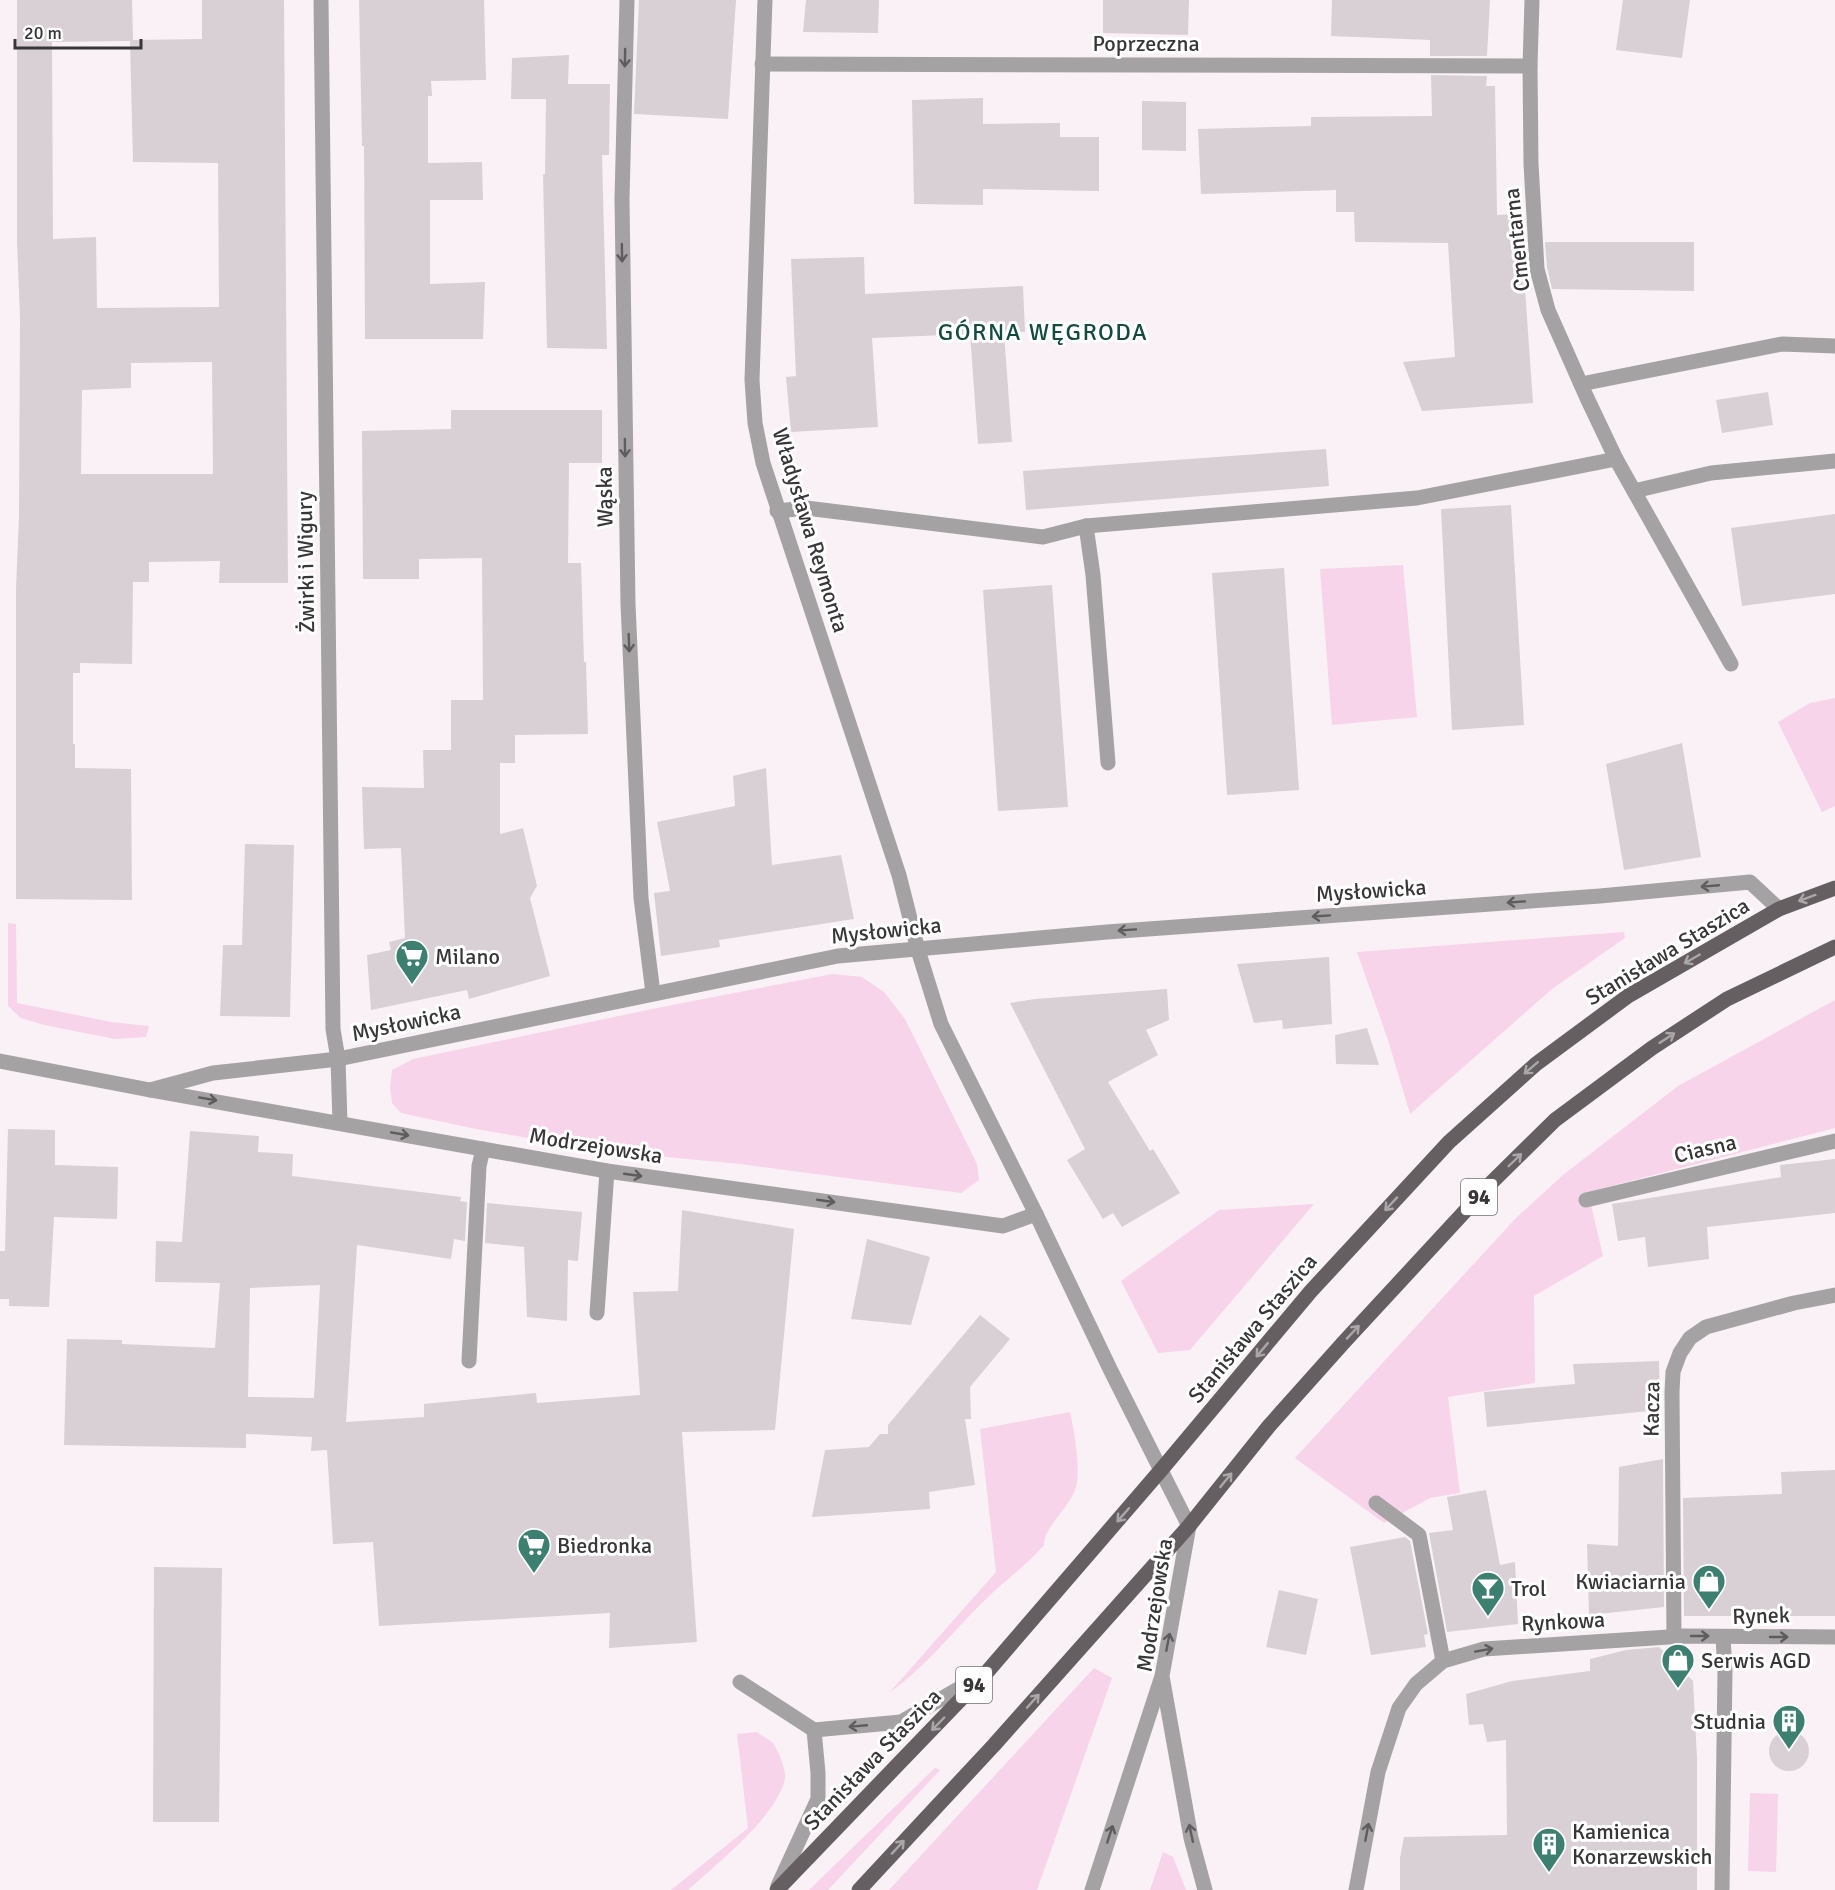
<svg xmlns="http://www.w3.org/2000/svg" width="1835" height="1890" font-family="Signika,sans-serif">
	<rect width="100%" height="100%" fill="#f9f1f6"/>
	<!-- green -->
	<g fill="#f7d4e9">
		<path d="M 1403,565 L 1417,717 L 1332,725 L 1320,569 Z"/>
		<path d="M 1835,698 L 1835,806 L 1822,812 L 1778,722 L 1810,703 Z"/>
		<path d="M 8,923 L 16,924 L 17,1003 L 111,1022 L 149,1026 L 146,1037 L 115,1039 L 44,1025 L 21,1018 L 8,1006 Z"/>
		<path d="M 1624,932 L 1625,938 L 1552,989 L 1410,1114 L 1388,1040 L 1357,952 Z"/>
		<path d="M 832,974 L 862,977 L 884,992 L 905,1019 L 977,1164 L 979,1180 L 961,1193 L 740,1164 L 604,1151 L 476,1129 L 401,1113 L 392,1103 L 390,1088 L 392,1070 L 413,1059 L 657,1008 Z"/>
		<path d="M 1835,1000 L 1835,1128 L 1588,1192 L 1603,1256 L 1534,1296 L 1535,1383 L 1448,1397 L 1460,1493 L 1430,1498 L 1384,1523 L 1295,1458 L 1516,1218 L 1563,1175 L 1678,1086 Z"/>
		<path d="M 1314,1204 L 1190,1350 L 1158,1353 L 1121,1281 L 1219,1210 Z"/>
		<path d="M 1070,1412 C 1074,1431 1081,1469 1076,1487 C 1071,1506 1043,1528 1044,1545 C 1026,1566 1003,1582 983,1602 C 952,1632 926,1667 890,1692 L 996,1572 L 980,1429 Z"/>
		<path d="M 1094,1668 L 1112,1678 L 1037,1890 L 889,1890 Z"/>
		<path d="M 757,1732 C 762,1736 769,1739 773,1743 C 778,1750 786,1769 785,1778 C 778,1816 716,1864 688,1890 L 671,1890 L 748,1828 L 737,1734 Z"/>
		<path d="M 935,1768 L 940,1770 L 828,1890 L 809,1890 Z"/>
		<path d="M 1750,1793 L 1778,1794 L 1776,1872 L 1748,1871 Z"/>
		<path d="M 1163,1852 L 1173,1857 L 1186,1890 L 1150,1890 Z"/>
	</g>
	<!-- building -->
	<g fill="#d8d0d4" fill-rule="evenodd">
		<path d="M 17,0 L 132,0 L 133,40 L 202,39 L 202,0 L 284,0 L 288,583 L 219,583 L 220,561 L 149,562 L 149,582 L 133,582 L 132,664 L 80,663 L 80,673 L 73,673 L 73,744 L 75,744 L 75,768 L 131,769 L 132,900 L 16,899 L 16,589 L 19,517 L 20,318 L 17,240 ZM 130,41 L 133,162 L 218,163 L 219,307 L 97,308 L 96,237 L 53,239 L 52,42 ZM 212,362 L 213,474 L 81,474 L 82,390 L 131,388 L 131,363 Z"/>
		<path d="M 359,0 L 484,0 L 486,80 L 431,81 L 432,96 L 428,96 L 428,163 L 482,162 L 483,200 L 430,200 L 430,284 L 485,282 L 483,339 L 365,339 L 364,146 L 362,146 Z"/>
		<path d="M 639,0 L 736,0 L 728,119 L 634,114 Z"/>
		<path d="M 806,0 L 879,0 L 878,33 L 803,32 Z"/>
		<path d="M 1103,0 L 1189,0 L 1188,35 L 1103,33 Z"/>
		<path d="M 1332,0 L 1490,0 L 1487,56 L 1430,56 L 1430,40 L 1331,36 Z"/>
		<path d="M 1623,0 L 1690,0 L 1682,58 L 1616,50 Z"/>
		<path d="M 569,55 L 568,84 L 610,84 L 609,155 L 602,155 L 607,349 L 547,348 L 543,174 L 545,174 L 546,99 L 511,99 L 512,58 Z"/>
		<path d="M 1431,75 L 1487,76 L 1486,86 L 1495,86 L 1497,215 L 1511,214 L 1513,241 L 1526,241 L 1527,270 L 1532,289 L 1525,289 L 1533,403 L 1422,411 L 1403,362 L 1455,357 L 1448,243 L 1355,242 L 1354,212 L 1336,212 L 1336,190 L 1201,194 L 1198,129 L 1311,126 L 1311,117 L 1432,116 Z"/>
		<path d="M 983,98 L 983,124 L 1060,123 L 1060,137 L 1099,137 L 1099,191 L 983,189 L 983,205 L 914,204 L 912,100 Z"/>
		<path d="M 1142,101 L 1186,102 L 1186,151 L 1142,150 Z"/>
		<path d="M 1545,242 L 1694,242 L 1694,291 L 1552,289 L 1547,267 Z"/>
		<path d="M 864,257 L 865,294 L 1023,286 L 1025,332 L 1004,333 L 1012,442 L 978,444 L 970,334 L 872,338 L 878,427 L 791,432 L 786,377 L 796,376 L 791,259 Z"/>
		<path d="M 1768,392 L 1773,425 L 1722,433 L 1716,400 Z"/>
		<path d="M 451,410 L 602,410 L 602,463 L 569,463 L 568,563 L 581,563 L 584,662 L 586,662 L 588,734 L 515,735 L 515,763 L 500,763 L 500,834 L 523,828 L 537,886 L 530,898 L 550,976 L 469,999 L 467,990 L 371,1010 L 367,955 L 391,950 L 389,942 L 405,938 L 401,848 L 364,849 L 362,787 L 424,788 L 423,750 L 451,750 L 451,700 L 483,700 L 482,558 L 419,559 L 419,579 L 363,579 L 362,431 L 451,429 Z"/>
		<path d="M 1326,449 L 1329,486 L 1026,510 L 1023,471 Z"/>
		<path d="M 1511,505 L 1524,725 L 1452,730 L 1441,509 Z"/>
		<path d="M 1835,514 L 1835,594 L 1742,606 L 1731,528 Z"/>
		<path d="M 1284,568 L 1299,790 L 1227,795 L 1212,573 Z"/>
		<path d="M 1052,585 L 1068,807 L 998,811 L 983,590 Z"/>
		<path d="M 1682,743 L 1701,857 L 1624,870 L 1606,764 Z"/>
		<path d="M 766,768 L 772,865 L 841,855 L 854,919 L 719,940 L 720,947 L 661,956 L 654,893 L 670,891 L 657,822 L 735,806 L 733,776 Z"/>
		<path d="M 245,844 L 294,845 L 290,1017 L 220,1016 L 223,945 L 242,945 Z"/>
		<path d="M 1329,957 L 1332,1024 L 1283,1029 L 1282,1020 L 1254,1023 L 1237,964 Z"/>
		<path d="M 1167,989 L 1169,1020 L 1146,1030 L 1158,1055 L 1108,1082 L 1150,1151 L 1153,1149 L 1180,1193 L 1122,1227 L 1113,1213 L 1103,1219 L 1067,1160 L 1085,1149 L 1010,1003 L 1035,999 Z"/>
		<path d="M 1367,1028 L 1379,1065 L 1336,1064 L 1335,1035 Z"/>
		<path d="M 8,1129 L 55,1130 L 55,1165 L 118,1167 L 117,1219 L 54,1217 L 49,1307 L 9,1306 L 9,1299 L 0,1299 L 0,1251 L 5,1251 Z"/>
		<path d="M 190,1131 L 259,1136 L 258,1152 L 293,1154 L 292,1176 L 461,1197 L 460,1201 L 467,1202 L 465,1241 L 454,1239 L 451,1259 L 357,1245 L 346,1422 L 424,1417 L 424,1404 L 536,1393 L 537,1403 L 640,1395 L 633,1292 L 678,1291 L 682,1210 L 794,1229 L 775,1430 L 682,1432 L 697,1642 L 609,1648 L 610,1613 L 379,1626 L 373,1542 L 333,1544 L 327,1450 L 311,1451 L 312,1437 L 246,1434 L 246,1448 L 64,1445 L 67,1339 L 122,1340 L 122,1344 L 215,1348 L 220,1283 L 155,1282 L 156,1241 L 182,1242 ZM 320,1285 L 314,1398 L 248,1397 L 250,1288 Z"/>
		<path d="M 1835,1159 L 1835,1213 L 1707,1227 L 1709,1259 L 1648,1267 L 1645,1237 L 1618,1241 L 1612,1204 L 1781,1177 L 1780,1165 Z"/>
		<path d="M 487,1203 L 582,1212 L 578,1261 L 568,1260 L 567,1321 L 527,1317 L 524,1247 L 485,1243 Z"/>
		<path d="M 867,1239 L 930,1257 L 911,1325 L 851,1319 Z"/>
		<path d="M 980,1315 L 1010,1339 L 970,1387 L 971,1419 L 965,1419 L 975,1485 L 929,1492 L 930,1509 L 812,1517 L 825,1450 L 869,1447 L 880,1434 L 888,1434 L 888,1425 Z"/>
		<path d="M 1659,1361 L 1660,1410 L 1487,1427 L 1484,1392 L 1575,1384 L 1573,1364 Z"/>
		<path d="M 1663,1459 L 1664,1607 L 1589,1615 L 1587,1544 L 1618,1546 L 1619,1467 Z"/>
		<path d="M 1835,1470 L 1835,1616 L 1684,1616 L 1683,1498 L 1782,1494 L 1781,1472 Z"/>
		<path d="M 1486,1490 L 1500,1565 L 1515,1562 L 1518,1624 L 1447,1632 L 1429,1533 L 1453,1530 L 1447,1497 Z"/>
		<path d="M 1405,1537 L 1410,1541 L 1428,1634 L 1424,1635 L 1426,1647 L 1371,1655 L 1350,1547 Z"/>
		<path d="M 154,1567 L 222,1568 L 219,1822 L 153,1822 Z"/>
		<path d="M 1279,1590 L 1318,1599 L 1306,1655 L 1266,1647 Z"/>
		<path d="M 1659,1647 L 1693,1681 L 1697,1758 L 1697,1890 L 1400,1890 L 1400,1858 L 1404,1837 L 1507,1835 L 1506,1740 L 1487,1742 L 1483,1724 L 1469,1725 L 1466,1694 L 1512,1681 L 1590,1671 L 1590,1659 L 1626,1650 Z"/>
		<circle cx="1789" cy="1751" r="20"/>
	</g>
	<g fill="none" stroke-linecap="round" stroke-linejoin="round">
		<!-- minor -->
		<g stroke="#a5a2a4" stroke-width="15">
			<path d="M 321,0 L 333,1029 L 338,1059 L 340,1123"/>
			<path d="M 627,0 L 622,199 L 628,604 L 641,898 L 653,993"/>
			<path d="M 765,0 L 752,380 L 755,423 L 763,463 L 899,875 L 918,950 L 941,1024 L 1036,1214 L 1110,1369 L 1189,1526 L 1162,1676 L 1191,1838 L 1205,1890"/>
			<path d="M 1532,0 L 1530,66 L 1531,164 L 1537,269 L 1548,310 L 1587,398 L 1616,459 L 1731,664"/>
			<path d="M 762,64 L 1530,66"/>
			<path d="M 1581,384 L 1782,344 L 1835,346"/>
			<path d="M 1634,491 L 1711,473 L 1835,461"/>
			<path d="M 777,511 L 806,508 L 1043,537 L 1086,526 L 1417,498 L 1616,459"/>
			<path d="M 1086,526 L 1093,575 L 1108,763"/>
			<path d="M 0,1061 L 150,1090 L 607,1171 L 1003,1226 L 1036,1214"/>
			<path d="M 150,1090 L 213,1073 L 338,1059 L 838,956 L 1107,932 L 1600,896 L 1750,882 L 1779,909"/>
			<path d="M 1586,1200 L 1835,1141"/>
			<path d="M 597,1313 L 607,1171"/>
			<path d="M 469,1361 L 479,1166 L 483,1149"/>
			<path d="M 1376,1503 L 1419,1535 L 1443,1661"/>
			<path d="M 1674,1637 L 1672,1392 L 1673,1372 L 1680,1353 L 1690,1338 L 1706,1327 L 1794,1303 L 1835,1295"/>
			<path d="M 740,1682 L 814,1730 L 901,1722 L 979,1677"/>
			<path d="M 778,1886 L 818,1799 L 818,1773 L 814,1730"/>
			<path d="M 1092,1890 L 1161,1679"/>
			<path d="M 1356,1890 L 1378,1772 L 1399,1708 L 1416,1684 L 1443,1661 L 1484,1649 L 1684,1636 L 1835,1637"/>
			<path d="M 1722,1890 L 1725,1671 L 1723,1637"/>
		</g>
		<!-- major -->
		<g stroke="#655f62" stroke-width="15">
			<path d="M 777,1890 L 987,1672 L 1161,1470 L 1311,1291 L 1449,1142 L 1536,1064 L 1628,996 L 1779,909 L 1835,888"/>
			<path d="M 859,1890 L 994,1745 L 1189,1526 L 1269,1426 L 1344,1342 L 1492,1182 L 1555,1120 L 1652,1048 L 1727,999 L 1835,947"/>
		</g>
	</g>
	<!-- one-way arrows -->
	<defs><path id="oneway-shaft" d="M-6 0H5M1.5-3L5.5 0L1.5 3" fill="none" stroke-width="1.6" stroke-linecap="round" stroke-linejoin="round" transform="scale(1.5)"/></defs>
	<g stroke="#5f5c5e">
		<use href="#oneway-shaft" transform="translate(625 58) rotate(91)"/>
		<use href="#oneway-shaft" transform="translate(622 253) rotate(89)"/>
		<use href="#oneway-shaft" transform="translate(625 448) rotate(89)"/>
		<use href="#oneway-shaft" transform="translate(629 643) rotate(88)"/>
		<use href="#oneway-shaft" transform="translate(1710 886) rotate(175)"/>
		<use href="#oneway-shaft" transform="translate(1516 902) rotate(176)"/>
		<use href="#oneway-shaft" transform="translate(1321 916) rotate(176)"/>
		<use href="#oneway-shaft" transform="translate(1127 930) rotate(176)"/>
		<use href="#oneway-shaft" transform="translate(208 1099) rotate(10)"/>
		<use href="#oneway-shaft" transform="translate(400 1134) rotate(10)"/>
		<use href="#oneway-shaft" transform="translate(633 1175) rotate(8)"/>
		<use href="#oneway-shaft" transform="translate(826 1201) rotate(8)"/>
		<use href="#oneway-shaft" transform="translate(1700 1636)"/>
		<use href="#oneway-shaft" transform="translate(1779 1637)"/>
		<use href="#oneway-shaft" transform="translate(1168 1642) rotate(-79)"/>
		<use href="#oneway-shaft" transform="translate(1484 1650) rotate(-10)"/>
		<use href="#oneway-shaft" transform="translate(858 1726) rotate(175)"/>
		<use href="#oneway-shaft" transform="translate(1367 1832) rotate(-79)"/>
		<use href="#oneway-shaft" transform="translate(1191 1833) rotate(-102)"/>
		<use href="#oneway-shaft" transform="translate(1110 1834) rotate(-72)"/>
	</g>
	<g stroke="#aaa7a9">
		<use href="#oneway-shaft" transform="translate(1807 898) rotate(160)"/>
		<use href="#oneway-shaft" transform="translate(1692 959) rotate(150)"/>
		<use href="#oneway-shaft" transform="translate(1667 1038) rotate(-33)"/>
		<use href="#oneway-shaft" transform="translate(1531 1068) rotate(139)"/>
		<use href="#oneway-shaft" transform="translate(1515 1160) rotate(-44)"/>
		<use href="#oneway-shaft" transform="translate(1391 1204) rotate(133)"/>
		<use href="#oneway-shaft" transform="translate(1353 1332) rotate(-47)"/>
		<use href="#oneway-shaft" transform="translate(1262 1350) rotate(130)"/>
		<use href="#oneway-shaft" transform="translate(1226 1480) rotate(-51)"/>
		<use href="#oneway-shaft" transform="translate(1123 1515) rotate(131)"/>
		<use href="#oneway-shaft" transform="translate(1033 1701) rotate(-48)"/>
		<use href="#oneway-shaft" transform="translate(938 1724) rotate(134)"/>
		<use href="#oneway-shaft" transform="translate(898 1847) rotate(-47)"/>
	</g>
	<!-- icons -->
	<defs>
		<symbol id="supermarket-pin" viewBox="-11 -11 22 30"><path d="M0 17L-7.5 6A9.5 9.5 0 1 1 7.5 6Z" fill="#3d7f71" stroke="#fff"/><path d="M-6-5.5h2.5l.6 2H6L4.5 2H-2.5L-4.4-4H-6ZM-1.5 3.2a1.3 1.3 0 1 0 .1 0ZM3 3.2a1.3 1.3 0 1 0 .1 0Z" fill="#fff"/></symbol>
		<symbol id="shop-pin" viewBox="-11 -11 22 30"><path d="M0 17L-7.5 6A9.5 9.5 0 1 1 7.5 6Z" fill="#3d7f71" stroke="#fff"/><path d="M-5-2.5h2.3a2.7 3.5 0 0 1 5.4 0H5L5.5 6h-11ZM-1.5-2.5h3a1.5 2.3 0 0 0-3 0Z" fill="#fff"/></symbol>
		<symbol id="bar-pin" viewBox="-11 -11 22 30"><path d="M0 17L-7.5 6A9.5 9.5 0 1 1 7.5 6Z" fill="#3d7f71" stroke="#fff"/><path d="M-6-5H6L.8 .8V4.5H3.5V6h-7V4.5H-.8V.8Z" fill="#fff"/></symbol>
		<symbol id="building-pin" viewBox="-11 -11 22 30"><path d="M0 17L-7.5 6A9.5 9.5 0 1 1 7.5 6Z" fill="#3d7f71" stroke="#fff"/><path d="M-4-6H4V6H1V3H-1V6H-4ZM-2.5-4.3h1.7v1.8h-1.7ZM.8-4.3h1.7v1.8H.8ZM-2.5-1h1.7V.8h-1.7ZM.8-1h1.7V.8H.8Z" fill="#fff"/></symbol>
	</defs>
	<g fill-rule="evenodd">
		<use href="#supermarket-pin" x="393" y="937" width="38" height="52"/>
		<use href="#supermarket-pin" x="515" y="1526" width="38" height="52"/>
		<use href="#shop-pin" x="1690" y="1562" width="38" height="52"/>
		<use href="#bar-pin" x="1469" y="1569" width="38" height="52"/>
		<use href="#shop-pin" x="1659" y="1641" width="38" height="52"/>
		<use href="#building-pin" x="1770" y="1702" width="38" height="52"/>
		<use href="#building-pin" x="1530" y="1825" width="38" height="52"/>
	</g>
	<g text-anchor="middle" stroke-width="6" stroke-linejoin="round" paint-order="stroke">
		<!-- shield labels -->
		<g fill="#fff" stroke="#747274" stroke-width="1.5">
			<rect x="1461" y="1179" width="36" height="36" rx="4.5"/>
			<rect x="956" y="1667" width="36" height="36" rx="4.5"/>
		</g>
		<g font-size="21" font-weight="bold" fill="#393638">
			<text x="1479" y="1204">94</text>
			<text x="974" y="1692">94</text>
		</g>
		<!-- street labels -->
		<g font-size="22" fill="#393638" stroke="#fff">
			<text x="1146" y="51">Poprzeczna</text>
			<text transform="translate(1516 240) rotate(-96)" y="8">Cmentarna</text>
			<text transform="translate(604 497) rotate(-91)" y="8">Wąska</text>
			<text transform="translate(811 530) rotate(73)" y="8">Władysława Reymonta</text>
			<text transform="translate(305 562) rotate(-91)" y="8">Żwirki i Wigury</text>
			<text transform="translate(1371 890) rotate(-4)" y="8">Mysłowicka</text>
			<text transform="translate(886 930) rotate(-6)" y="8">Mysłowicka</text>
			<text transform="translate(1667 951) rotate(-31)" y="8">Stanisława Staszica</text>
			<text transform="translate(406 1022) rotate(-12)" y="8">Mysłowicka</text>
			<text transform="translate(596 1145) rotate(9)" y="8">Modrzejowska</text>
			<text transform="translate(1705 1148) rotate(-13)" y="8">Ciasna</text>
			<text transform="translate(1252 1328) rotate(-50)" y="8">Stanisława Staszica</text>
			<text transform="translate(1651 1409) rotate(-89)" y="8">Kacza</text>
			<text transform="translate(1154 1605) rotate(-81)" y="8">Modrzejowska</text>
			<text transform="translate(1761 1615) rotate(-2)" y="8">Rynek</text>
			<text transform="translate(1563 1621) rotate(-3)" y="8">Rynkowa</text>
			<text transform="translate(872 1759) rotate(-46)" y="8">Stanisława Staszica</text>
		</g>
		<!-- poi labels -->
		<g font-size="22" fill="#393638" stroke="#fff" text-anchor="start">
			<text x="435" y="964">Milano</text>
			<text x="557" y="1553">Biedronka</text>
			<text x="1686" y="1589" text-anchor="end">Kwiaciarnia</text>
			<text x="1511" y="1596">Trol</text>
			<text x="1701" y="1668">Serwis AGD</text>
			<text x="1766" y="1729" text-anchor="end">Studnia</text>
			<text x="1572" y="1839">Kamienica<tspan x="1572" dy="25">Konarzewskich</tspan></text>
		</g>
		<!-- neighbourhood labels -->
		<g font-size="24" letter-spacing="1.5" fill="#134b41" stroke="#fff">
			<text x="1043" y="340">GÓRNA WĘGRODA</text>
		</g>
	</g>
	<!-- scale -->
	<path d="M15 39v9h126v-9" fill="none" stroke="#393638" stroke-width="3"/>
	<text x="24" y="39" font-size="18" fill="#393638" stroke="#ffffff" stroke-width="4.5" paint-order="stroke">20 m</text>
</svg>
